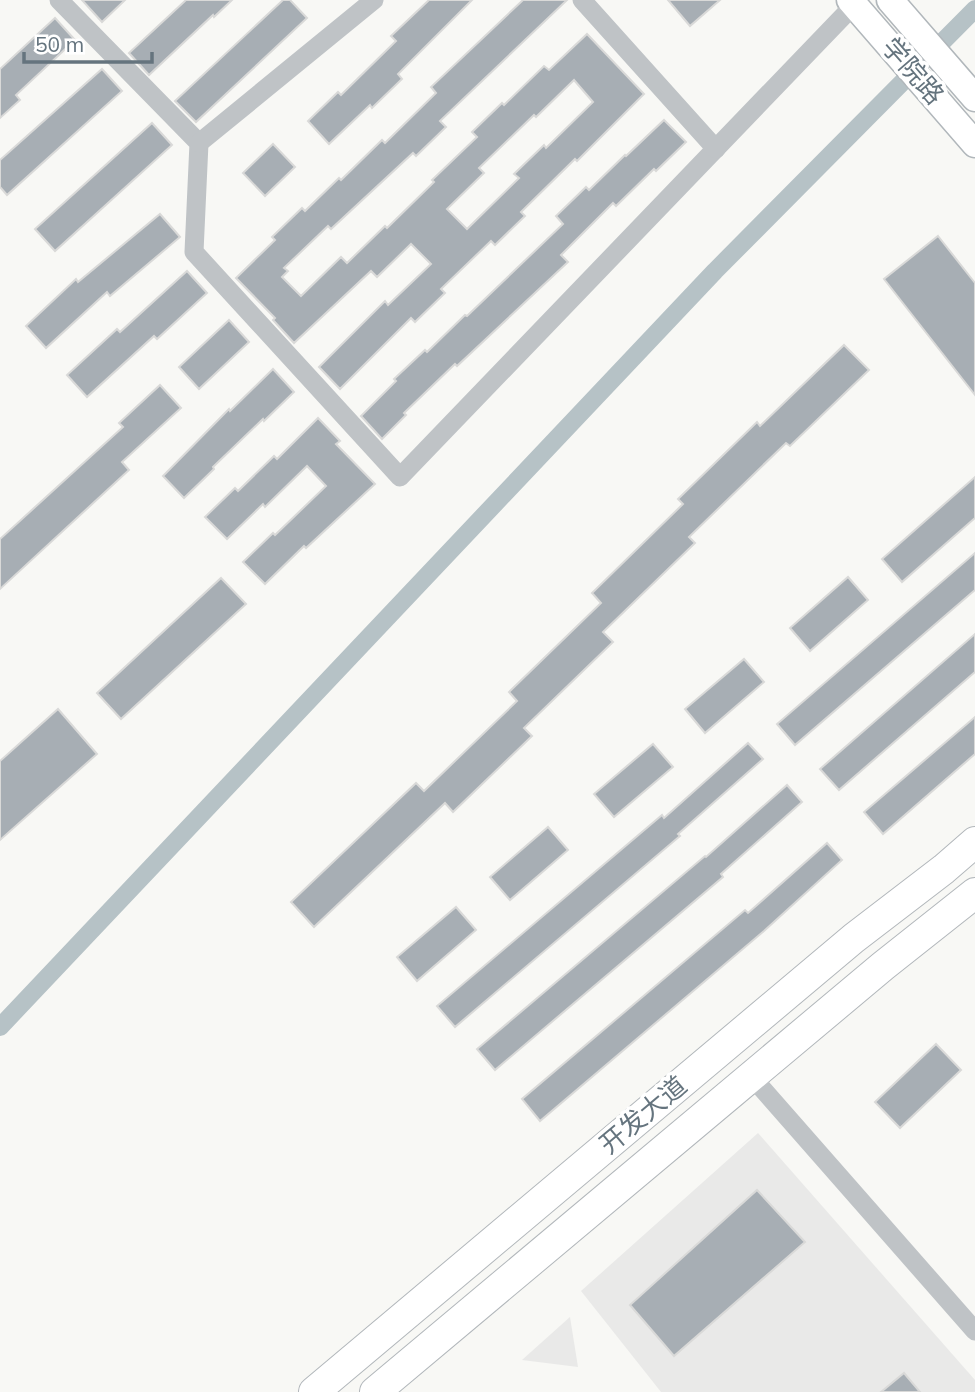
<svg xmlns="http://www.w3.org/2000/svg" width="975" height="1392" font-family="Mulish,'Noto Sans SC',sans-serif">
	<rect width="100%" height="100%" fill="#f8f8f5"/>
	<!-- built -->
	<g fill="#e9e9e8">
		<path d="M 758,1133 L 975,1380 L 975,1392 L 661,1392 L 581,1291 Z"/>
		<path d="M 570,1317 L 578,1367 L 522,1360 Z"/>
	</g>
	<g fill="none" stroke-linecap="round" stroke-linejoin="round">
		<!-- canal -->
		<path stroke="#b6c2c6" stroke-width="18" d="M 0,1027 L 715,271 L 975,9"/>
	</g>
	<!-- building -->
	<g fill="#a7aeb4" stroke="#d9d9d8" stroke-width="2" fill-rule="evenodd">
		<path d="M 82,0 L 125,0 L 102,22 Z"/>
		<path d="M 186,0 L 232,0 L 214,17 L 213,15 L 149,75 L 129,53 Z"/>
		<path d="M 283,0 L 290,0 L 307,18 L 196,122 L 175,101 Z"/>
		<path d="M 429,0 L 472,0 L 398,74 L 402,79 L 372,108 L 370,105 L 329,144 L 308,121 L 338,92 L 341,95 L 396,41 L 391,36 Z"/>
		<path d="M 523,0 L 567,0 L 440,121 L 446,127 L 416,156 L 413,153 L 331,229 L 328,226 L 284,268 L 288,271 L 282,277 L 301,296 L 341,257 L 347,263 L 385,226 L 387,228 L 434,182 L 432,180 L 477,137 L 472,132 L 502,103 L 504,105 L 544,66 L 549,70 L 587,34 L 644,94 L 577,161 L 575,159 L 521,212 L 525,216 L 495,245 L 491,241 L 441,289 L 445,293 L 415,322 L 411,318 L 340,389 L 319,367 L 385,301 L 388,305 L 431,264 L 411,244 L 377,277 L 371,271 L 294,343 L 273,320 L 275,318 L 236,278 L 275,240 L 272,237 L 302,208 L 305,211 L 339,178 L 341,180 L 382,140 L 385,143 L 436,93 L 431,87 ZM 574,80 L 593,102 L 546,148 L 544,145 L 514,174 L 519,178 L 467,229 L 447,209 L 484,173 L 479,168 L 534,115 L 536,117 Z"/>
		<path d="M 668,0 L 720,0 L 690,26 Z"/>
		<path d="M 55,18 L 75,40 L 16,95 L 20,100 L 0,118 L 0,69 Z"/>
		<path d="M 102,69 L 122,91 L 7,195 L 0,187 L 0,160 Z"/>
		<path d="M 664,120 L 686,142 L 656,171 L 654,169 L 616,206 L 613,203 L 561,255 L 568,262 L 457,366 L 455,364 L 404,413 L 406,415 L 382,439 L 361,416 L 396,381 L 394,379 L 425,350 L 427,352 L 465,315 L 467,316 L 563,224 L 556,216 L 586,187 L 589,190 L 625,155 L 626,156 Z"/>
		<path d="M 152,123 L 172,145 L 55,251 L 35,229 Z"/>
		<path d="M 273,144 L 295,167 L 265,196 L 243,173 Z"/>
		<path d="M 160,214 L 180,237 L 110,296 L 107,292 L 46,348 L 26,326 L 76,279 L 78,282 Z"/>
		<path d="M 938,236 L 975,283 L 975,395 L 884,279 Z"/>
		<path d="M 187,271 L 207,293 L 157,339 L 154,336 L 87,397 L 67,375 L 117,329 L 120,332 Z"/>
		<path d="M 229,320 L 249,342 L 199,389 L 179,367 Z"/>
		<path d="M 844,345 L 869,370 L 790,446 L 786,443 L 689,537 L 695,543 L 603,632 L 613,642 L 524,728 L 532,736 L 453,812 L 445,803 L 314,927 L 291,902 L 416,783 L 424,791 L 517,701 L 509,692 L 601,603 L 592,593 L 683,504 L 678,499 L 757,422 L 760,426 Z"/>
		<path d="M 273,369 L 294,392 L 264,421 L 263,419 L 213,467 L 214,469 L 184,498 L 163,476 L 229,409 L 230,411 Z"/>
		<path d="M 160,385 L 181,408 L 122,462 L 129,470 L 0,589 L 0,539 L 123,427 L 119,423 Z"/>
		<path d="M 318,418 L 340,441 L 336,444 L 375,484 L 306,548 L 304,546 L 265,584 L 243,562 L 273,533 L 275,535 L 326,486 L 307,466 L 265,507 L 263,504 L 227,539 L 205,517 L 235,488 L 238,491 L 274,456 L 277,459 Z"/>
		<path d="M 975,477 L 975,518 L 902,582 L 882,559 Z"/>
		<path d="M 975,553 L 975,590 L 795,745 L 777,724 Z"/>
		<path d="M 848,577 L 868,600 L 810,651 L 790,628 Z"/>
		<path d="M 221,578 L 246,604 L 121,719 L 97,693 Z"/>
		<path d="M 975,634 L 975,672 L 839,790 L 820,769 Z"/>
		<path d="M 744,659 L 764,682 L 705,733 L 685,709 Z"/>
		<path d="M 58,709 L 97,754 L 0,840 L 0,761 Z"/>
		<path d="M 975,717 L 975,754 L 883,834 L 864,812 Z"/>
		<path d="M 748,743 L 763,759 L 678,834 L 680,836 L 455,1027 L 437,1006 L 662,815 L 664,818 Z"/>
		<path d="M 653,744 L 673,767 L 614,817 L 594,794 Z"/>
		<path d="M 787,785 L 802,802 L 721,874 L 723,877 L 495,1070 L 477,1049 L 705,856 L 706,857 Z"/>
		<path d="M 548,827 L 568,850 L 510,900 L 490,877 Z"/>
		<path d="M 827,843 L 842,860 L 764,931 L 540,1121 L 522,1099 L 745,910 L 748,913 Z"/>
		<path d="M 456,907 L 476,930 L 417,981 L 397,957 Z"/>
		<path d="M 936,1044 L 961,1070 L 900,1128 L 875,1102 Z"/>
		<path d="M 757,1190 L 805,1242 L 674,1356 L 630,1305 Z"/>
		<path d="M 904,1373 L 920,1392 L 881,1392 Z"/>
	</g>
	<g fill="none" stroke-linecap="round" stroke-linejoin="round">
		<defs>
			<g id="secondary">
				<path d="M 850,0 L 975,144"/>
				<path d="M 890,0 L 975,98"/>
			</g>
			<g id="primary">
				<path d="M 314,1392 L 854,938 L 944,869 L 975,842"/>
				<path d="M 375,1392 L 883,966 L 975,893"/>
			</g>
		</defs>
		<!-- secondary casing -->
		<use href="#secondary" stroke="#b1b7bb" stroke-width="29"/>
		<!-- primary casing -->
		<use href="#primary" stroke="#b2b7bb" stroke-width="32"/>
		<!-- minor -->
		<g stroke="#bfc3c6" stroke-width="19">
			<path d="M 59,0 L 199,143 L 194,252 L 400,477 L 854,5"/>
			<path d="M 582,0 L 716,149"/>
			<path d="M 199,143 L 374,0"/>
			<path d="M 752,1077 L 975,1331"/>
		</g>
		<!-- secondary -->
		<use href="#secondary" stroke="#fff" stroke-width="26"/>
		<!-- primary -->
		<use href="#primary" stroke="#fff" stroke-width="30"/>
	</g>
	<g text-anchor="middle" stroke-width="7" stroke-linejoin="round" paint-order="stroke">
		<!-- street labels -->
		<g font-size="26" fill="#65747e" stroke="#fff">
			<text transform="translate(913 71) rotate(49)" y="9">学院路</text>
			<text transform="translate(643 1115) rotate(-40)" y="9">开发大道</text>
		</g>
	</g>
	<!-- scale -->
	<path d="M24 52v10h128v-10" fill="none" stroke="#65747e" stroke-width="3.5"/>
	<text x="35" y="52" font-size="21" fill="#65747e" stroke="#ffffff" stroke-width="5" paint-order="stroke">50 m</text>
</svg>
